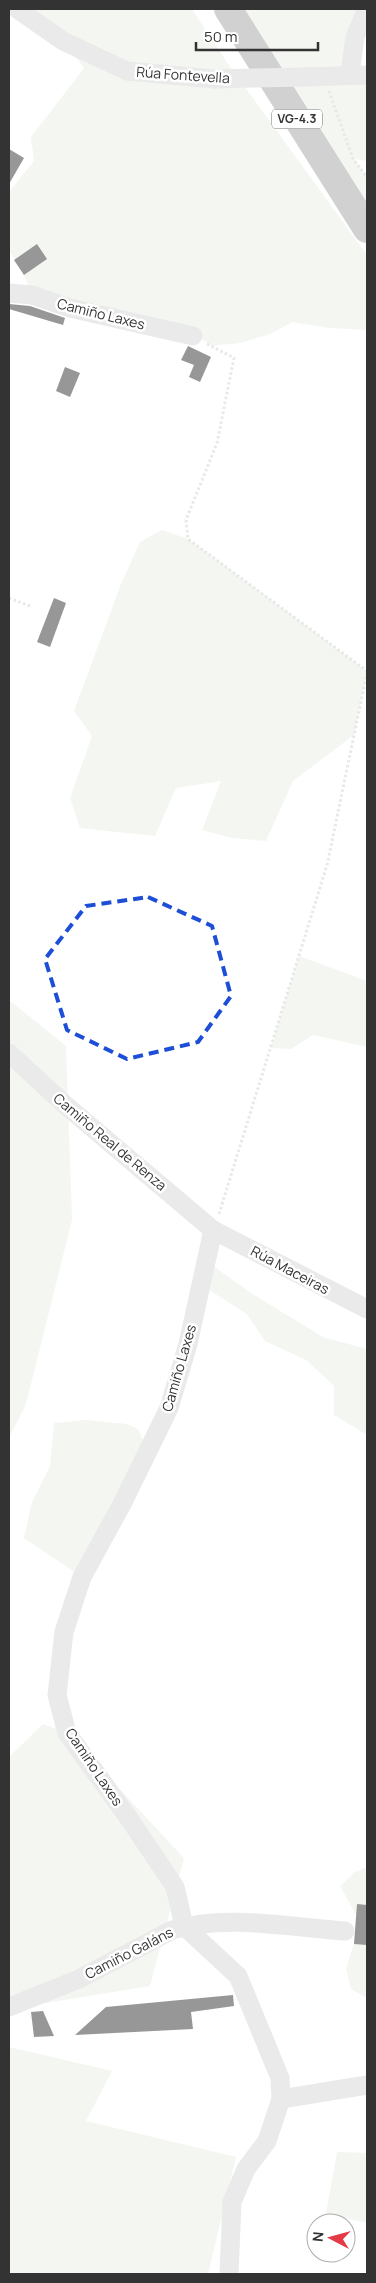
<svg xmlns="http://www.w3.org/2000/svg" width="376" height="2283" font-family="Manrope,sans-serif">
	<rect width="100%" height="100%" fill="#fff"/>
	<!-- green -->
	<g fill="#e6ecdf">
		<path d="M 17,9 L 192,9 L 226,61 L 367,255 L 367,330 L 329,328 L 292,322 L 270,334 L 240,343 L 211,346 L 191,330 L 32,295 L 24,275 L 9,250 L 9,192 L 34,161 L 31,137 L 84,68 L 63,41 Z"/>
		<path d="M 244,9 L 367,9 L 350,73 L 367,75 L 367,161 L 354,159 L 367,177 L 367,205 Z"/>
		<path d="M 162,530 L 188,539 L 367,671 L 354,735 L 293,781 L 266,841 L 232,838 L 202,830 L 221,781 L 176,788 L 155,836 L 80,828 L 70,798 L 92,736 L 74,711 L 121,584 L 140,542 Z"/>
		<path d="M 299,956 L 367,981 L 367,1047 L 313,1035 L 291,1049 L 271,1048 Z"/>
		<path d="M 9,1000 L 66,1046 L 72,1220 L 26,1404 L 9,1438 Z"/>
		<path d="M 206,1261 L 254,1295 L 323,1337 L 367,1349 L 367,1435 L 334,1415 L 334,1386 L 306,1360 L 265,1341 L 247,1314 L 201,1285 Z"/>
		<path d="M 85,1420 L 127,1424 L 138,1429 L 148,1451 L 82,1577 L 24,1538 L 32,1502 L 50,1466 L 54,1423 Z"/>
		<path d="M 43,1724 L 67,1733 L 184,1858 L 150,1986 L 9,2009 L 9,1757 Z"/>
		<path d="M 367,1867 L 367,1998 L 351,1989 L 346,1968 L 354,1944 L 356,1915 L 340,1886 L 355,1872 Z"/>
		<path d="M 9,2047 L 112,2071 L 86,2121 L 236,2157 L 208,2274 L 9,2274 Z"/>
		<path d="M 337,2152 L 367,2153 L 367,2223 L 326,2214 Z"/>
	</g>
	<!-- building -->
	<g fill="#1a1a1a">
		<path d="M 9,149 L 24,158 L 9,184 Z"/>
		<path d="M 37,244 L 47,259 L 24,275 L 14,260 Z"/>
		<path d="M 9,304 L 30,306 L 65,318 L 63,325 L 9,309 Z"/>
		<path d="M 188,346 L 211,357 L 200,382 L 189,377 L 194,365 L 181,360 Z"/>
		<path d="M 65,367 L 80,373 L 70,397 L 56,391 Z"/>
		<path d="M 54,598 L 66,603 L 50,647 L 37,642 Z"/>
		<path d="M 357,1904 L 367,1905 L 367,1945 L 354,1944 Z"/>
		<path d="M 233,1995 L 234,2006 L 191,2012 L 193,2029 L 75,2035 L 106,2007 Z"/>
		<path d="M 43,2011 L 54,2036 L 34,2037 L 31,2012 Z"/>
	</g>
	<g fill="none" stroke-linecap="round" stroke-linejoin="round">
		<!-- path -->
		<g stroke="#cdcdcd" stroke-width="3" stroke-dasharray="2.5 2.5" stroke-linecap="butt">
			<path d="M 329,91 L 353,159 L 367,177"/>
			<path d="M 207,344 L 234,358 L 217,443 L 186,520 L 188,539 L 367,671"/>
			<path d="M 9,598 L 30,606"/>
			<path d="M 219,1214 L 327,865 L 367,673"/>
		</g>
		<!-- minor -->
		<g stroke="#d0d0d0" stroke-width="19">
			<path d="M 17,9 L 63,41 L 127,71 L 214,79"/>
			<path d="M 350,74 L 355,37 L 367,9"/>
			<path d="M 305,77 L 367,75"/>
			<path d="M 9,293 L 32,295 L 70,308 L 193,336"/>
			<path d="M 9,1053 L 63,1103 L 213,1230 L 367,1309"/>
			<path d="M 213,1230 L 188,1344 L 169,1408 L 122,1504 L 82,1577 L 64,1632 L 57,1695 L 67,1733 L 130,1820 L 175,1887 L 184,1926 L 238,1976 L 280,2078 L 281,2099 L 267,2141 L 246,2169 L 232,2202 L 229,2274"/>
			<path d="M 9,2007 L 79,1979 L 172,1930 C 227,1914 288,1927 345,1931"/>
			<path d="M 281,2099 L 367,2085"/>
		</g>
		<!-- highway -->
		<path stroke="#9a9a9a" stroke-width="28" d="M 228,9 L 367,229"/>
		<!-- minor-bridge -->
		<path stroke="#d0d0d0" stroke-width="19" d="M 214,79 L 305,77"/>
	</g>
	<!-- marked area -->
	<path d="M0 0H376V2283H0ZM 148,897 L 212,926 L 231,996 L 198,1042 L 127,1059 L 67,1030 L 45,959 L 86,906 Z" fill="#fff" fill-opacity=".55" fill-rule="evenodd"/>
	<path fill="none" stroke="#1d4ed8" stroke-width="4" stroke-dasharray="10 6" stroke-linejoin="round" d="M 148,897 L 212,926 L 231,996 L 198,1042 L 127,1059 L 67,1030 L 45,959 L 86,906 Z"/>
	<g text-anchor="middle" stroke-width="5" stroke-linejoin="round" paint-order="stroke">
		<!-- shield labels -->
		<rect fill="#fff" stroke="#707070" stroke-width="1" x="272" y="109.5" width="50" height="19" rx="4"/>
		<g font-size="12" font-weight="bold" fill="#333">
			<text x="297" y="123">VG-4.3</text>
		</g>
		<!-- street labels -->
		<g font-size="14" fill="#333" stroke="#fff">
			<text transform="translate(183 75) rotate(4)" y="5">Rúa Fontevella</text>
			<text transform="translate(101 314) rotate(14)" y="5">Camiño Laxes</text>
			<text transform="translate(110 1142) rotate(40)" y="5">Camiño Real de Renza</text>
			<text transform="translate(290 1270) rotate(28)" y="5">Rúa Maceiras</text>
			<text transform="translate(179 1368) rotate(-74)" y="5">Camiño Laxes</text>
			<text transform="translate(94 1767) rotate(56)" y="5">Camiño Laxes</text>
			<text transform="translate(129 1953) rotate(-27)" y="5">Camiño Galáns</text>
		</g>
	</g>
	<!-- border -->
	<rect width="376" height="2283" fill="none" stroke="#333333" stroke-width="20"/>
	<!-- north arrow -->
	<g transform="translate(331 2238) rotate(276)"><circle r="24" fill="#ffffff" stroke="#adadad"/>
	<path d="M0-4L9 19L0 12L-9 19Z" fill="#e63946"/>
	<text y="-8" font-size="14" font-weight="bold" text-anchor="middle" fill="#333333">N</text>
	</g>
	<!-- scale -->
	<path d="M196 42v8h122v-8" fill="none" stroke="#333333" stroke-width="2.5"/>
	<text x="204" y="42" font-size="15" fill="#333333" stroke="#ffffff" stroke-width="4" paint-order="stroke">50 m</text>
</svg>
